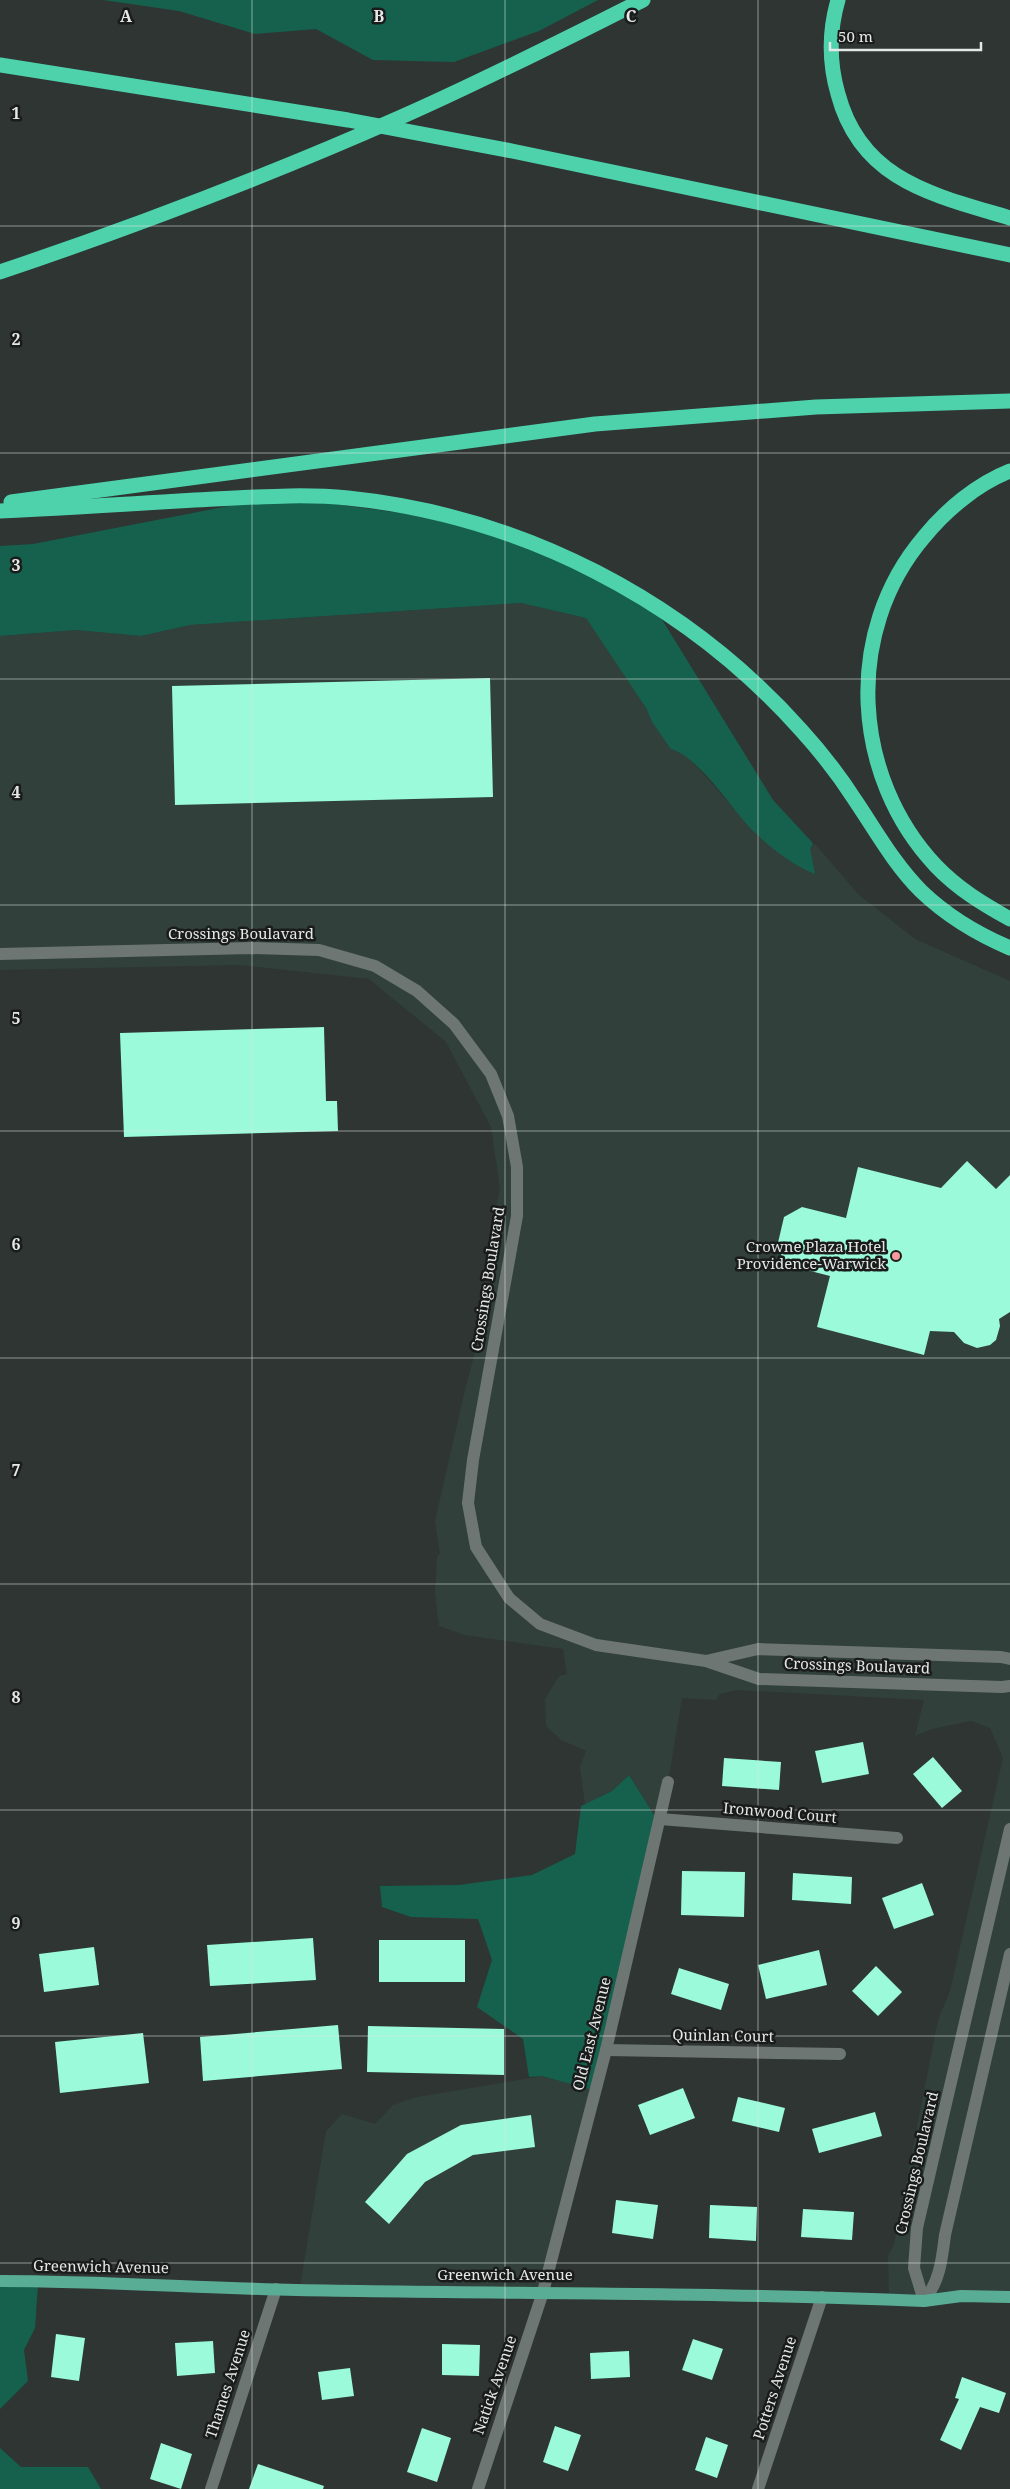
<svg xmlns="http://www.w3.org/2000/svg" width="1010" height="2489" font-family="'Noto Serif',serif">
	<rect width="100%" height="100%" fill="#2e3532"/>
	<!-- built -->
	<g fill="#31403a">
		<path d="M 521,603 L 586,618 L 646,708 L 652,722 L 679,751 L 693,762 L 752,829 L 810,847 L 813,844 L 816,845 L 858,894 L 915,939 L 1010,981 L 1010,2303 L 889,2297 L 888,2256 L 894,2244 L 938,2020 L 950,1991 L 1003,1758 L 990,1728 L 971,1721 L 932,1729 L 915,1736 L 924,1700 L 737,1690 L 720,1694 L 716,1700 L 682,1698 L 661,1825 L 629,1775 L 612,1791 L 585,1804 L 580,1767 L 586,1751 L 561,1740 L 546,1726 L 545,1699 L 559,1676 L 567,1674 L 563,1649 L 465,1635 L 439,1626 L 435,1593 L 437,1557 L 440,1553 L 435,1521 L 465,1390 L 491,1293 L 487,1256 L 500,1188 L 491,1127 L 446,1042 L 369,979 L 239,965 L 0,970 L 0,636 L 76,630 L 141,636 L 190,625 Z"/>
		<path d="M 542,2076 L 596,2091 L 546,2291 L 300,2286 L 326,2131 L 342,2114 L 375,2124 L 393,2105 L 417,2097 Z"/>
	</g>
	<!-- green -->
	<g fill="#15614d">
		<path d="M 103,0 L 598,0 L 539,31 L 454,62 L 373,60 L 316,29 L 255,34 L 179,11 Z"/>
		<path d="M 311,501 L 431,517 L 541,551 L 586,572 L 658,613 L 773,800 L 811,841 L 813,844 L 810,848 L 815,874 C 790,864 771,848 752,830 C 731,808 699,757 671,749 L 652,722 L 646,708 L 586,618 L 521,603 L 190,625 L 141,636 L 76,630 L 0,636 L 0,546 L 33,544 L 234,505 Z"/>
		<path d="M 629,1775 L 661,1826 L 596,2091 L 542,2076 L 529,2077 L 523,2039 L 477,2007 L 492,1960 L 478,1919 L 411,1917 L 382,1907 L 380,1886 L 459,1885 L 532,1875 L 575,1854 L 581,1806 L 612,1791 Z"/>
		<path d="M 0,2280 L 38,2285 L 35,2328 L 24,2350 L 28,2381 L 0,2409 Z"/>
		<path d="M 0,2448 L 21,2467 L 88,2467 L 101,2489 L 0,2489 Z"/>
	</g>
	<!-- building -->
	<g fill="#9afada">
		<path d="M 490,678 L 493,797 L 175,805 L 172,686 Z"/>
		<path d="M 324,1027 L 326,1101 L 337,1101 L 338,1131 L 124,1137 L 120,1033 Z"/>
		<path d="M 967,1161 L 996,1189 L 1010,1175 L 1010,1312 L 999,1319 L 1000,1326 L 996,1340 L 990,1345 L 977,1348 L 964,1343 L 954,1332 L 930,1331 L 924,1355 L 817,1327 L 830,1276 L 787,1265 L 777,1247 L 784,1217 L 802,1207 L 846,1218 L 858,1167 L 941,1188 Z"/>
		<path d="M 863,1742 L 869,1774 L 822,1783 L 815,1751 Z"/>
		<path d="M 933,1757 L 962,1791 L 942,1808 L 913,1774 Z"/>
		<path d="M 724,1758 L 781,1762 L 779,1790 L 722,1786 Z"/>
		<path d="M 682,1871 L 745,1872 L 744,1917 L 681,1915 Z"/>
		<path d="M 793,1873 L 852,1877 L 851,1904 L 792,1900 Z"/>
		<path d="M 922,1883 L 934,1915 L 894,1929 L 882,1898 Z"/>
		<path d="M 313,1938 L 316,1980 L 210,1986 L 207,1945 Z"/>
		<rect x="379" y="1940" width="86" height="42"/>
		<path d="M 94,1947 L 99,1985 L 44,1992 L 39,1954 Z"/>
		<path d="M 819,1950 L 827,1985 L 766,1999 L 758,1965 Z"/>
		<path d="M 876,1966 L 902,1992 L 878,2016 L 852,1991 Z"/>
		<path d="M 679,1968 L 729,1984 L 721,2010 L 671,1994 Z"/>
		<path d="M 338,2025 L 342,2069 L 203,2081 L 200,2037 Z"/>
		<path d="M 368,2026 L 504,2029 L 504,2075 L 367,2072 Z"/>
		<path d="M 143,2033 L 149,2083 L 60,2093 L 55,2042 Z"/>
		<path d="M 683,2088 L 695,2118 L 650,2135 L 638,2105 Z"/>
		<path d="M 738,2097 L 785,2108 L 779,2132 L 732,2121 Z"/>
		<path d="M 875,2112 L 882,2136 L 819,2153 L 812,2129 Z"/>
		<path d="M 531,2115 L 535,2147 L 473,2155 L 425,2182 L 389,2224 L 365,2202 L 407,2154 L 461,2125 Z"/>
		<path d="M 616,2200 L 658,2205 L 653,2239 L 612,2233 Z"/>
		<path d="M 710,2205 L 757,2207 L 756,2241 L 709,2238 Z"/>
		<path d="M 803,2209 L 854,2212 L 852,2240 L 801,2237 Z"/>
		<path d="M 56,2334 L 85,2338 L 79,2381 L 51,2377 Z"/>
		<path d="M 693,2339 L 723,2349 L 712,2380 L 682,2370 Z"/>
		<path d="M 213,2341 L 215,2373 L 177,2376 L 175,2343 Z"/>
		<path d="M 442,2344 L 480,2345 L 479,2376 L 442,2375 Z"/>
		<path d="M 629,2351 L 630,2377 L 591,2379 L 590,2353 Z"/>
		<path d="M 350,2368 L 354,2396 L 322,2400 L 318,2372 Z"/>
		<path d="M 962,2377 L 1006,2393 L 999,2413 L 980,2407 L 961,2450 L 940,2440 L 959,2399 L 955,2398 Z"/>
		<path d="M 555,2426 L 581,2435 L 568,2471 L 543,2462 Z"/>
		<path d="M 422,2428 L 451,2438 L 437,2482 L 407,2472 Z"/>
		<path d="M 706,2437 L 728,2445 L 717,2478 L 695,2470 Z"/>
		<path d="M 161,2443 L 192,2454 L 181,2489 L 150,2479 Z"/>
		<path d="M 258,2464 L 324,2486 L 323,2489 L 249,2489 Z"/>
	</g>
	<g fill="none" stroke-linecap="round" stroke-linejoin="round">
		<!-- minor -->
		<g stroke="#6d7672" stroke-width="12">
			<path d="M 0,954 L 251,948 L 319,950 L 375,966 L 417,991 L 454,1024 L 491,1074 L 508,1116 L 517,1167 L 517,1216 L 473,1460 L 468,1503 L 476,1547 L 509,1598 L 540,1624 L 596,1645 L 706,1661 L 759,1679 L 1002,1687 L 1010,1686"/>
			<path d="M 706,1661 L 758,1649 L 1001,1657 L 1010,1659"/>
			<path d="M 660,1819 L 897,1838"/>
			<path d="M 606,2050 L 840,2054"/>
			<path d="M 924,2301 L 914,2268 L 917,2228 L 1010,1829"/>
			<path d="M 924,2301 C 940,2281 942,2259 945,2235 L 1010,1954"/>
			<path d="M 211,2489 L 276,2289"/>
			<path d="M 478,2489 L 543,2292 L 606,2050 L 668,1782"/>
			<path d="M 758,2489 L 822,2297"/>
		</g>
		<!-- major -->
		<path stroke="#5aad95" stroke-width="12" d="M 0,2281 C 99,2281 198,2288 297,2290 C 506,2294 715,2292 924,2301 L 961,2296 L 1010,2297"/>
		<!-- highway -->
		<g stroke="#4ed2ac" stroke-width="15">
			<path d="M 838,0 C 829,31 829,63 838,94 C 861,181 934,195 1010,218"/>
			<path d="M 0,65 L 348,120 L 512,151 L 1010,255"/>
			<path d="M 0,272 C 136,226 270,175 401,117 C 483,81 563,40 643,0"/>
			<path d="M 1010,471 C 977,484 946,510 924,537 C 843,632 852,777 936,866 C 958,889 983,904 1010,919"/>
			<path d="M 11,502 L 595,424 L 816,407 L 1010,401"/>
			<path d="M 0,511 C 65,508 130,504 195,500 C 246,498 297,493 348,498 C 522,516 685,600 801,730 C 821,752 839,775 855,800 C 876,831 894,864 921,891 C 947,916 977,934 1010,948"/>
		</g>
	</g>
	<!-- grid -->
	<path fill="none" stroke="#e4e8e6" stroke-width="1" stroke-opacity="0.55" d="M 252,0 L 252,2489M 505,0 L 505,2489M 758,0 L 758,2489M 0,226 L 1010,226M 0,453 L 1010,453M 0,679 L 1010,679M 0,905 L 1010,905M 0,1131 L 1010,1131M 0,1358 L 1010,1358M 0,1584 L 1010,1584M 0,1810 L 1010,1810M 0,2036 L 1010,2036M 0,2263 L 1010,2263"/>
	<!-- markers -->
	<circle fill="#f59b9a" stroke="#191c1b" stroke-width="2" cx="896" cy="1256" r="5"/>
	<g text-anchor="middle" stroke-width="5" stroke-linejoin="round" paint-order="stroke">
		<!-- street labels -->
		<g font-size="15" fill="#e4e8e6" stroke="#191c1b">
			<text x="241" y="939">Crossings Boulavard</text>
			<text transform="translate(488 1279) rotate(-81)" y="5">Crossings Boulavard</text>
			<text transform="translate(857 1666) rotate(2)" y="5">Crossings Boulavard</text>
			<text transform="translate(780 1813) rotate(5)" y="5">Ironwood Court</text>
			<text transform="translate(592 2034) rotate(-76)" y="5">Old East Avenue</text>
			<text transform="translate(723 2036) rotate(1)" y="5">Quinlan Court</text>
			<text transform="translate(917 2163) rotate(-77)" y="5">Crossings Boulavard</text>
			<text transform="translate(101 2267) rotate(1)" y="5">Greenwich Avenue</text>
			<text x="505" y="2280">Greenwich Avenue</text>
			<text transform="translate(228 2384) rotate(-72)" y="5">Thames Avenue</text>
			<text transform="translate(495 2385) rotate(-71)" y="5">Natick Avenue</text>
			<text transform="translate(775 2388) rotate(-72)" y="5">Potters Avenue</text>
		</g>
		<!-- poi labels -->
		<g font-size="15" fill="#e4e8e6" stroke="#191c1b" text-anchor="end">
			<text x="886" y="1252">Crowne Plaza Hotel<tspan x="886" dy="17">Providence-Warwick</tspan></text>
		</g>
	</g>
	<g font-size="16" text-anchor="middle" font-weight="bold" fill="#e4e8e6" stroke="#191c1b" stroke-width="5" stroke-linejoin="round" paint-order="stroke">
		<text x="126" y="22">A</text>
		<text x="379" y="22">B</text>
		<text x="631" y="22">C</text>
		<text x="16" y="119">1</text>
		<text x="16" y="345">2</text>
		<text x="16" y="571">3</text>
		<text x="16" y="798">4</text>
		<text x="16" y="1024">5</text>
		<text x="16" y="1250">6</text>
		<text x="16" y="1476">7</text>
		<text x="16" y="1703">8</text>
		<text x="16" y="1929">9</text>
	</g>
	<!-- scale -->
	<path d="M830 42v8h151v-8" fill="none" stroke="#e4e8e6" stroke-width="2.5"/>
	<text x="838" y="42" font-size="15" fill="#e4e8e6" stroke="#191c1b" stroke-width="4" paint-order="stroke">50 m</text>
</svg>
